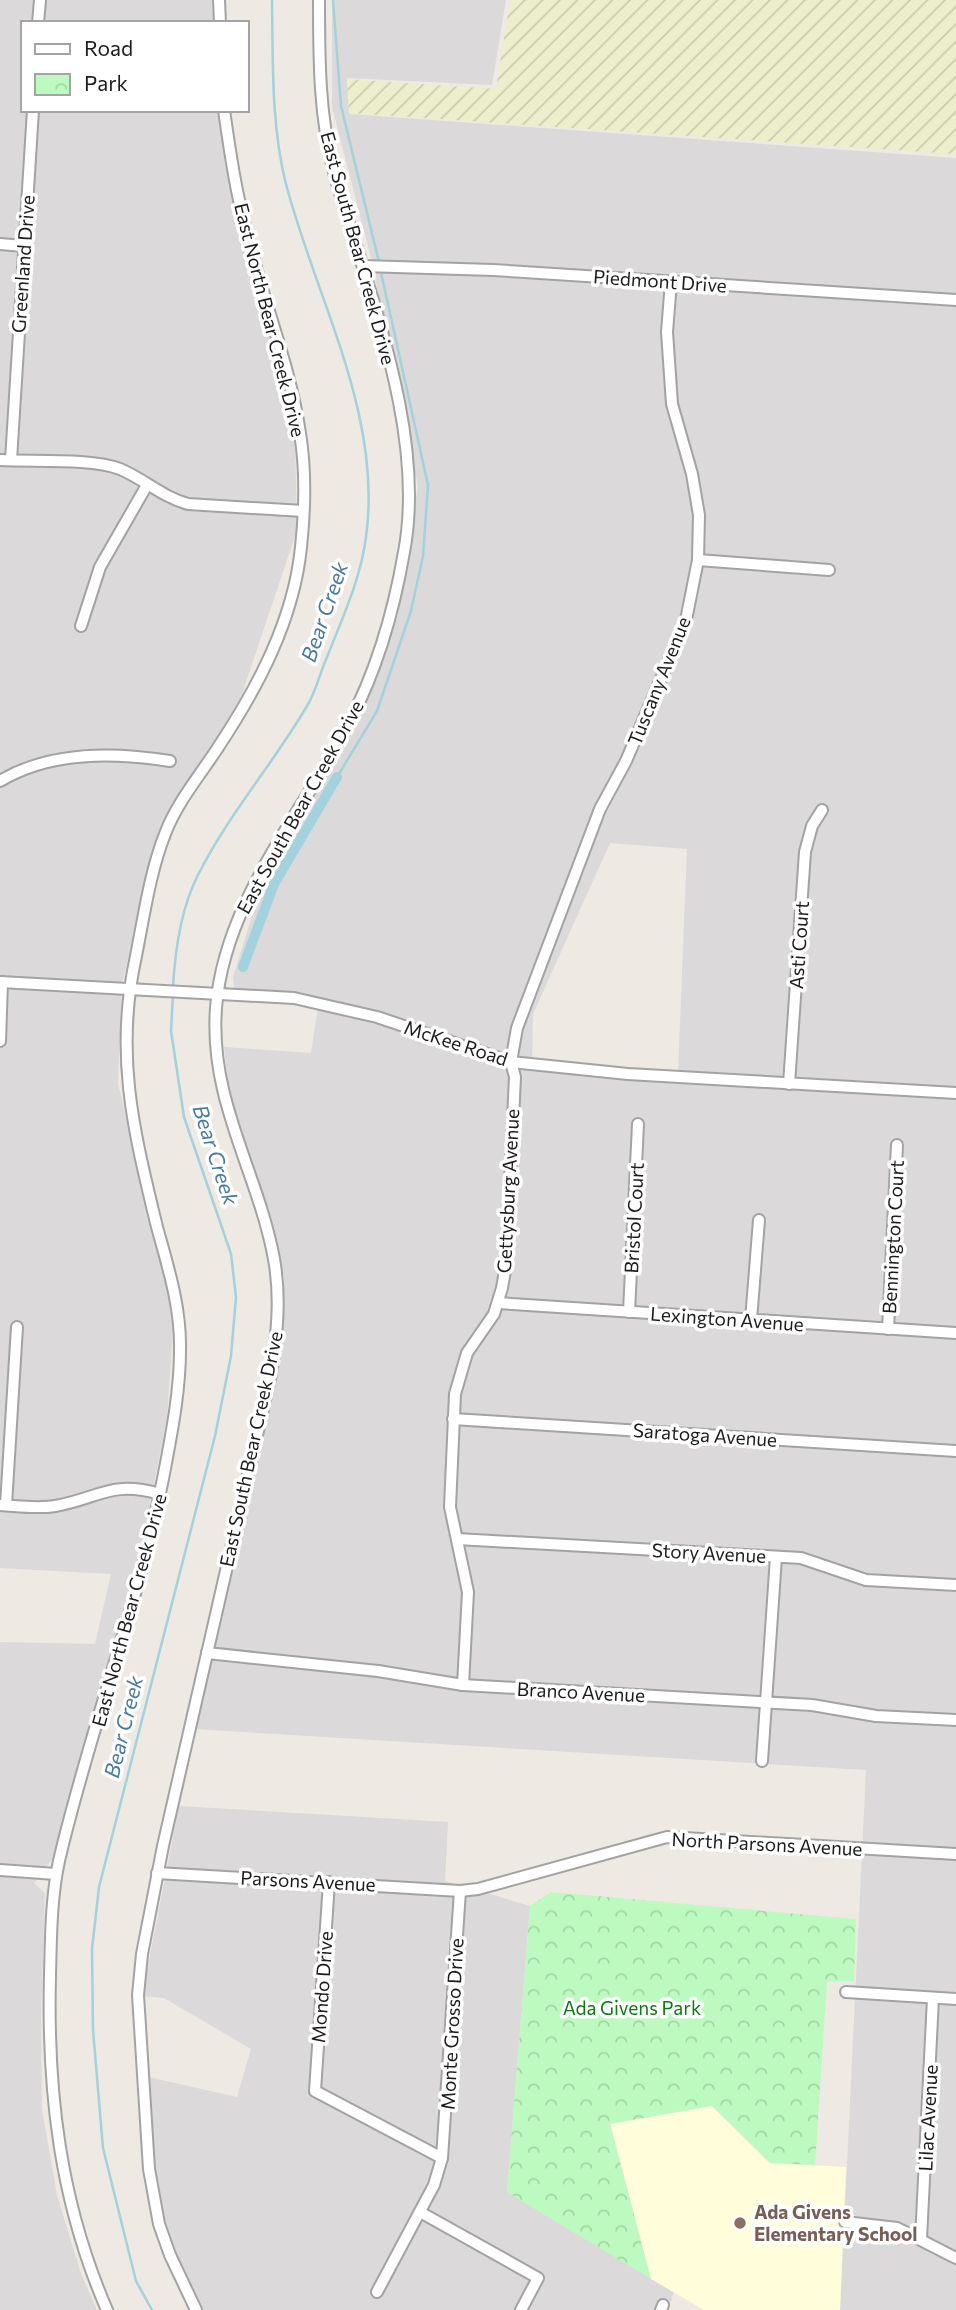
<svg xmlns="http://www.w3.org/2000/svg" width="956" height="2310" font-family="Commissioner,sans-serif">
	<defs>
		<pattern id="farmland-furrows" width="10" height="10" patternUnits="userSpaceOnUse" patternTransform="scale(1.75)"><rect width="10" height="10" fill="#edeecc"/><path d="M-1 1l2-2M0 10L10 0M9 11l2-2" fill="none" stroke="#cbccaf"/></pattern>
		<pattern id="park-crowns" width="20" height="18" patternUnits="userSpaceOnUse" patternTransform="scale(1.75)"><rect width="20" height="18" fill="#bdfabf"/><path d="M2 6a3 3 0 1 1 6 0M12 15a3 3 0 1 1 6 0" fill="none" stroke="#a2d6a4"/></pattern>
	</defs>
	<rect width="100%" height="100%" fill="#eee9e2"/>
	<!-- residential -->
	<g fill="#dbd9d9" fill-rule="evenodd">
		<path d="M 0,0 L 212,0 L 213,23 L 23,23 L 23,110 L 218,110 L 226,165 L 295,435 L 297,530 L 239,703 L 161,825 L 122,983 L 118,1084 L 174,1315 L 167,1418 L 145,1528 L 57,1853 L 34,1883 L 45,1893 L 41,2015 L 42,2110 L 57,2195 L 81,2274 L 97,2310 L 0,2310 L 0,1642 L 95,1644 L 111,1574 L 0,1568 Z"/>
		<path d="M 332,0 L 506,0 L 492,85 L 347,78 L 349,114 L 956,158 L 956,2310 L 840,2310 L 866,1770 L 194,1729 L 270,1391 L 284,1277 L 261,1192 L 231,1107 L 224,1047 L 311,1053 L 318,1007 L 235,999 L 233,977 L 258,897 L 365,708 L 398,615 L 418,486 L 370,254 L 332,107 ZM 610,843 L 687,849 L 678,1073 L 532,1068 L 533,1014 Z"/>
		<path d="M 179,1806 L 448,1822 L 445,1881 L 530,1906 L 507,2192 L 674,2292 L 668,2310 L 202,2310 L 189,2289 L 167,2231 L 150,2145 L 148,2077 L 237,2097 L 251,2049 L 164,1998 L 142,1996 Z"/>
	</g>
	<!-- education -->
	<path fill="#fffdda" d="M 712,2106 L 770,2163 L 846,2167 L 840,2310 L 704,2310 L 651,2279 L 610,2123 Z"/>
	<!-- farmland -->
	<path fill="url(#farmland-furrows)" d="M 510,0 L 956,0 L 956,154 L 349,113 L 347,79 L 496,89 Z"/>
	<!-- park -->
	<path fill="url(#park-crowns)" d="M 551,1892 L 856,1919 L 854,1981 L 827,1982 L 815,2165 L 770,2163 L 712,2106 L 610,2124 L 651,2279 L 507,2192 L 530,1906 Z"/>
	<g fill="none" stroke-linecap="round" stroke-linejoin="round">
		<!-- stream -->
		<g stroke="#a1d2dd" stroke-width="2.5">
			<path d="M 333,0 L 341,106 L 379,262"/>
			<path d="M 337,777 L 377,711 L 411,611 L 423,556 L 428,485 L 380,268"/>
			<path d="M 173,987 C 175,951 181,908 198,875 C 228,815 273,764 307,706 C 316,691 320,673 327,657 C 342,619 361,578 366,537 C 383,415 316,299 286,184 C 271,126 273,60 272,0"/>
			<path d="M 152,2310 L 136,2281 L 103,2148 L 93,2030 L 92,1949 L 99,1887 L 215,1436 L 231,1356 L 236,1297 L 231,1254 L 184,1117 L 171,1031 L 173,994"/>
		</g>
		<!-- canal -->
		<path stroke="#a1d2dd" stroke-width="10" d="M 243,967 L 274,884 L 337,777"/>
		<defs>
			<g id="minor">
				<path d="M 219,0 L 220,23"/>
				<path d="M 38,23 L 40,0"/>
				<path d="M 0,244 L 24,246"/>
				<path d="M 363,266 L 493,270 L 956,300"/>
				<path d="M 0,460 C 32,462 92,458 120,469 C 144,479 162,497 188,504 L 303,511"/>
				<path d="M 11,460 L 33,110"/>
				<path d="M 698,560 L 829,570"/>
				<path d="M 81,626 L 100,567 L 147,485"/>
				<path d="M 0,781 C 50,751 115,752 170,761"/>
				<path d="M 0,982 L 294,998 L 377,1017 L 511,1062 L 628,1074 L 956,1093"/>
				<path d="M 0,1041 L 2,982"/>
				<path d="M 789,1084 L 805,852 L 812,826 L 822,810"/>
				<path d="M 498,1303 L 956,1333"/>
				<path d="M 629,1312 L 638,1124"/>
				<path d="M 751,1320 L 759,1220"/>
				<path d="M 888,1329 L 897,1145"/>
				<path d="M 453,1419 L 956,1451"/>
				<path d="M 0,1505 C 18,1506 37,1509 55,1506 C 100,1498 110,1480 160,1494"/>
				<path d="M 6,1505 L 17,1327"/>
				<path d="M 457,1539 L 801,1558 L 866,1580 L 956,1585"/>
				<path d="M 207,1653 L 378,1671 L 463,1685 L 812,1705 L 876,1716 L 956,1720"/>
				<path d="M 463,1685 L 468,1592 L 450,1507 L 455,1394 L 467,1353 L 494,1314 L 502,1288 L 506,1265 L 515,1077 L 511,1062 L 517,1028 L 600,809 L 626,761 L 686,620 L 698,560 L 699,515 L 692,474 L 672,404 L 667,332 L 671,282"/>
				<path d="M 762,1761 L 776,1557"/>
				<path d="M 0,1870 L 56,1874"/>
				<path d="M 157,1873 L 460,1891 L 478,1889 L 667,1837 L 956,1854"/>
				<path d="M 329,1882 L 315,2091 L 442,2158"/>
				<path d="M 846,1992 L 956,1999"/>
				<path d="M 420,2212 L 538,2278 L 521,2310"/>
				<path d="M 845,2222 L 897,2228 L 956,2258"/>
				<path d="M 921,2239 L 933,1998"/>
				<path d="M 377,2292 L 434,2185 L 442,2158 L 460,1891"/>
				<path d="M 107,2310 C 60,2202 47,2092 50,1975 C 51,1937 51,1898 59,1861 C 90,1727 141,1599 166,1463 C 173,1426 180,1388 180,1350 C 181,1307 168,1267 157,1227 C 134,1132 114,1055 136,956 C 144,916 150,872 165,834 C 177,802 201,774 219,746 C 258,687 294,619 301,547 C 305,510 306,470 300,433 C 290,365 263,301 247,234 C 236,193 230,152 224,110"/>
				<path d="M 196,2310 L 170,2255 L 159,2224 L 149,2169 L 138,1995 L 142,1954 L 163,1846 L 271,1374 C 277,1335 281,1298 274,1259 C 258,1172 209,1101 216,1008 C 224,901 302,815 349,723 C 377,670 394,610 404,552 C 427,431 366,288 334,172 C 319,117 319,57 319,0"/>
				<path d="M 661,2310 L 663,2305"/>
			</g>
		</defs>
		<!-- minor casing -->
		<use href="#minor" stroke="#a3a3a3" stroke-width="14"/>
		<!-- minor -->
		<use href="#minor" stroke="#fff" stroke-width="10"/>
	</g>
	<!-- markers -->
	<circle fill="#8d6e63" stroke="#fff" stroke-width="2.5" cx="740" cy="2223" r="7"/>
	<g text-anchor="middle" stroke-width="7" stroke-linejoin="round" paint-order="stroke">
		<!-- street labels -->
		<g font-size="19" fill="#1c1c1c" stroke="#fff">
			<text transform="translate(358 248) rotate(75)" y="7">East South Bear Creek Drive</text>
			<text transform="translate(23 264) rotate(-86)" y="7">Greenland Drive</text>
			<text transform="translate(660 281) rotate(4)" y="7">Piedmont Drive</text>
			<text transform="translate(270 320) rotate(76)" y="7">East North Bear Creek Drive</text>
			<text transform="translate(659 681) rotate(-68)" y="7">Tuscany Avenue</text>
			<text transform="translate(300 807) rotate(-61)" y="7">East South Bear Creek Drive</text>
			<text transform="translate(799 945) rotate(-86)" y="7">Asti Court</text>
			<text transform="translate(456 1043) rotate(18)" y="7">McKee Road</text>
			<text transform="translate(508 1191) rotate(-87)" y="7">Gettysburg Avenue</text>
			<text transform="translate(634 1218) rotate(-87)" y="7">Bristol Court</text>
			<text transform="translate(893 1237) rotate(-87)" y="7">Bennington Court</text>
			<text transform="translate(727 1319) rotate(4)" y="7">Lexington Avenue</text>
			<text transform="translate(705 1435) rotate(4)" y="7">Saratoga Avenue</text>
			<text transform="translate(251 1449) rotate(-78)" y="7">East South Bear Creek Drive</text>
			<text transform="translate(709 1553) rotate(3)" y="7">Story Avenue</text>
			<text transform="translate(129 1610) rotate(-75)" y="7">East North Bear Creek Drive</text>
			<text transform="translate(581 1692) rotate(3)" y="7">Branco Avenue</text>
			<text transform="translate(767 1844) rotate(3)" y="7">North Parsons Avenue</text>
			<text transform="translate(308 1881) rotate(3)" y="7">Parsons Avenue</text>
			<text transform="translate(322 1987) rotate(-86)" y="7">Mondo Drive</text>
			<text transform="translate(452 2024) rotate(-87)" y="7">Monte Grosso Drive</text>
			<text transform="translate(928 2118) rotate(-87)" y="7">Lilac Avenue</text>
		</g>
		<!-- park labels -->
		<g font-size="19" fill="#097c0e" stroke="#fff">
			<text x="632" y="2015">Ada Givens Park</text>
		</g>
		<!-- education labels -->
		<g font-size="19" font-weight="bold" fill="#785e54" stroke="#fff" text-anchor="start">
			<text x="754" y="2219">Ada Givens<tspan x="754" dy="22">Elementary School</tspan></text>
		</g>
		<!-- water labels -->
		<g font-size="21" font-style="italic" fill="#457aa5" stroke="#fff">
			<text transform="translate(325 612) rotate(-71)" y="7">Bear Creek</text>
			<text transform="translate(215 1155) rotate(72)" y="7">Bear Creek</text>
			<text transform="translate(124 1727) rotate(-76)" y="7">Bear Creek</text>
		</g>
	</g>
	<!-- legend -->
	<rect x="21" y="21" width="228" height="91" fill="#ffffff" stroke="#a4a4a4" stroke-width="2"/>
	<rect x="35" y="44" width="35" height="10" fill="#ffffff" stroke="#a4a4a4" stroke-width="2"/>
	<text x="84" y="56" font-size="21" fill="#1c1c1c">Road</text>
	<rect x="35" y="74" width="35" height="21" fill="url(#park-crowns)" stroke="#a4a4a4" stroke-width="2"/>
	<text x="84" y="91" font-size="21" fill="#1c1c1c">Park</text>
</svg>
